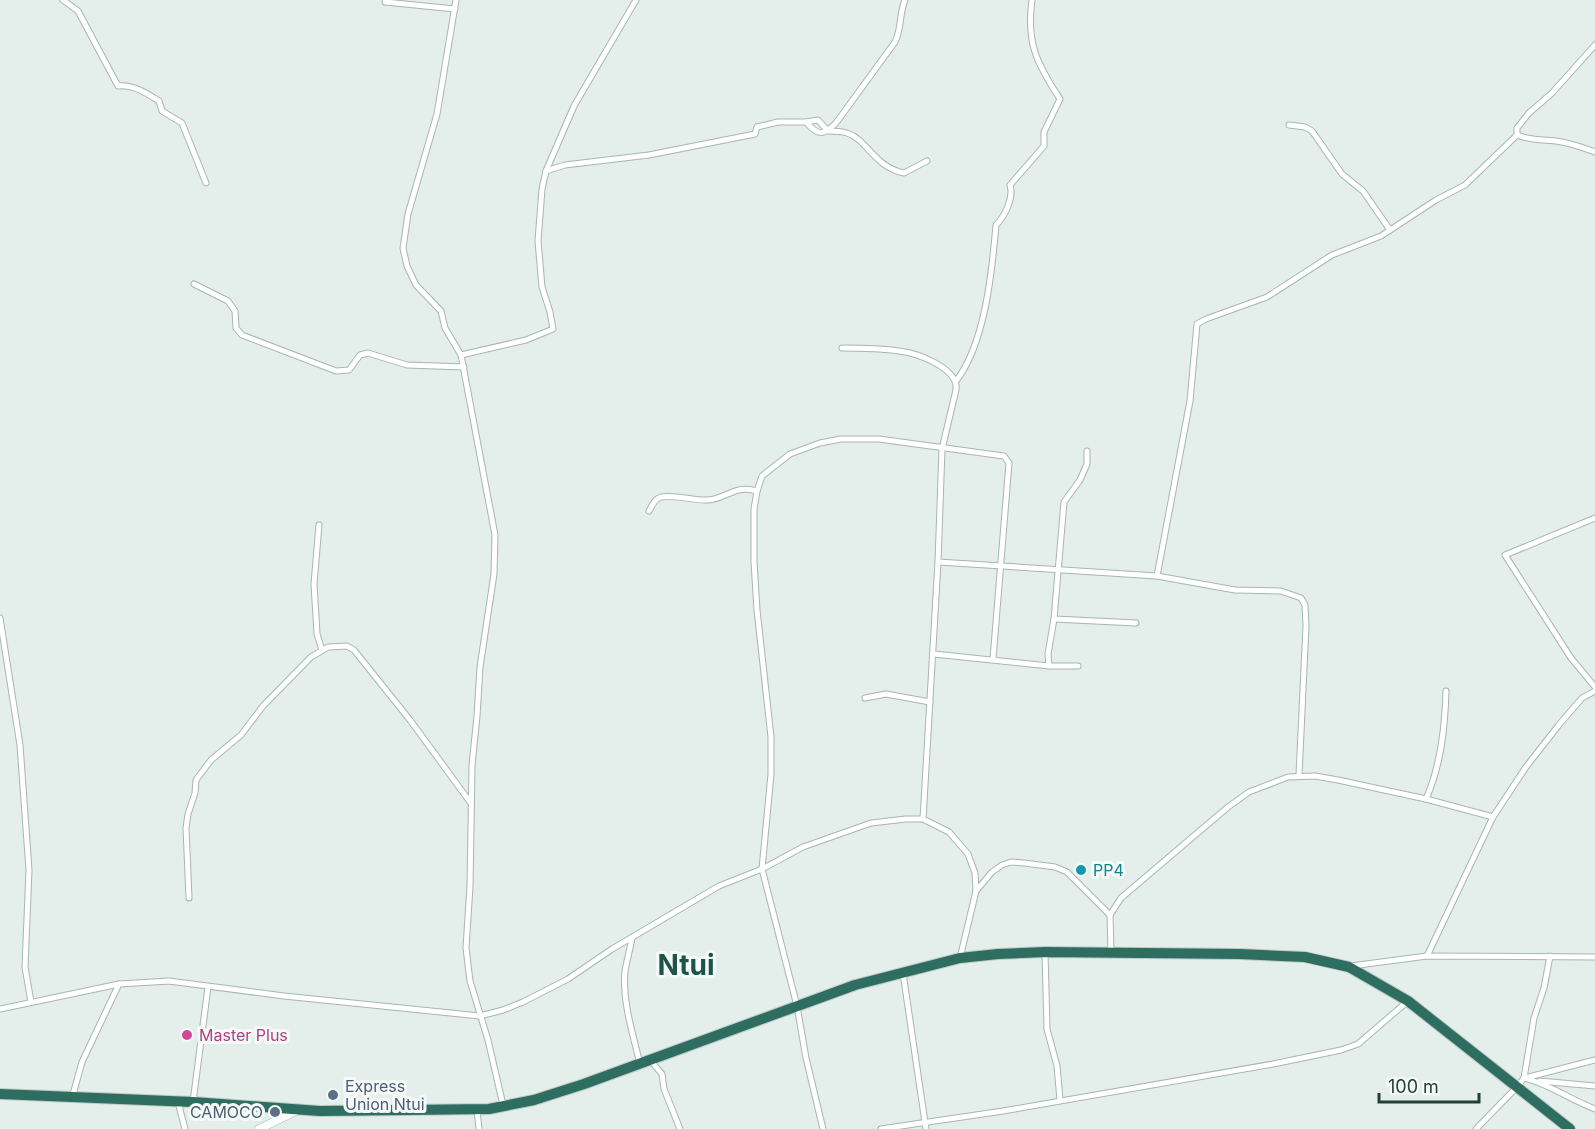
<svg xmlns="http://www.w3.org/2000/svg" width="1595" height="1129" font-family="Inter,sans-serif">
	<rect width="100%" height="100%" fill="#e4eeea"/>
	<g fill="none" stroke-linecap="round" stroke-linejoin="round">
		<defs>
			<g id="street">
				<path d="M 63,0 L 78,11 L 118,86 C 133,84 146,93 159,101 L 162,111 L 182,123 L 206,183"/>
				<path d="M 456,0 L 437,114 L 408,214 L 403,248 L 407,266 L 416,285 L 441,311 L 445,328 L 461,355 L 495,535 L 494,574 L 480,667 L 477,716 L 472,765 L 470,886 L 466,948 L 470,981 L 488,1040 L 503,1105"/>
				<path d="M 385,2 L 455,9"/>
				<path d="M 806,122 C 818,136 823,136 836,123 L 895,42 C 902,28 899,14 905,0"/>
				<path d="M 1289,125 L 1305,127 L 1312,131 L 1342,174 L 1363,191 L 1390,230"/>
				<path d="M 1517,135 C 1532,141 1541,139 1556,141 C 1570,143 1582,147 1595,152"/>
				<path d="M 546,171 L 565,165 L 649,155 L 755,134 L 757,127 L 778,122 L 806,122 L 818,120 L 828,131 C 834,131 841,131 847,133 C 867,139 874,167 904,173 L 927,161"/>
				<path d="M 194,284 L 228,301 L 235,311 L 236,328 L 242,335 L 336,371 L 349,370 L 360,355 L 368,353 L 407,365 L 464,367"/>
				<path d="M 842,348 C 861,348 880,348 899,351 C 917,353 959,368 956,390 L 942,449 L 938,562 L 923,819"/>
				<path d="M 461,355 L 526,340 L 553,329 L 550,312 L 542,287 L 538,241 L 542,189 L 546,171 L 574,106 L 636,0"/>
				<path d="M 956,381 C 985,344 992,272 996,225 C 1005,216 1014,198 1010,185 L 1044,146 L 1044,132 L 1060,99 C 1037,64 1026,43 1032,0"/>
				<path d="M 649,511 C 652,506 654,499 661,497 C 675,494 693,501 708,500 C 726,499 735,484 757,491"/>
				<path d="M 1595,518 L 1505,555 L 1571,658 L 1595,687"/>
				<path d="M 319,525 L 314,584 L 317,634 L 322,650"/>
				<path d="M 938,562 L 1157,576 L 1235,590 L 1281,591 L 1301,598 L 1305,605 L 1306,626 L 1299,775"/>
				<path d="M 1157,576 L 1190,401 L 1197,324 L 1206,319 L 1267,297 L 1332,255 L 1381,236 L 1436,200 L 1465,185 L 1517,135 L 1517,128 L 1529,113 L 1552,93 L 1595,45"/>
				<path d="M 0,618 L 20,745 L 29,870 L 25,967 L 31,1002"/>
				<path d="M 1054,619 L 1136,623"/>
				<path d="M 934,654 L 1049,666 L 1078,666"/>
				<path d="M 1049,666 L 1048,654 L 1054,619 L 1064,502 L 1080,480 L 1087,464 L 1087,451"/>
				<path d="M 865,698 L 886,694 L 930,702"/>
				<path d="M 1426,799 C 1441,765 1445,728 1446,691"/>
				<path d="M 976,891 L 992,872 L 1002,865 L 1011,862 L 1024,863 L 1055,867 L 1067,872 L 1110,915"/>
				<path d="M 189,898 L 186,828 L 188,814 L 195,793 L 196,780 L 211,760 L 241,735 L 263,706 L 311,657 L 328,647 L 347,646 L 354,650 L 410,720 L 470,802"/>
				<path d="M 632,938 C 630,949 627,960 625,971 C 622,1001 633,1034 640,1064"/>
				<path d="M 1045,952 L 1047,1029 L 1057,1066 L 1060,1100"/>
				<path d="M 1111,952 L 1110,915 L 1121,898 L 1228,807 L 1249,792 L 1288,777 L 1315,776 L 1338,780 L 1426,799 L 1493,817"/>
				<path d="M 1427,956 L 1493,817 L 1526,767 L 1558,726 L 1582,698 L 1595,691"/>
				<path d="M 1351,966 L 1427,956 L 1595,957"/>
				<path d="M 903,973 L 926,1129"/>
				<path d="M 0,1009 L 119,984 L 169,981 L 284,996 L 480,1016 L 503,1010 L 523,1002 L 568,979 L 612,949 L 719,886 L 762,869 L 803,847 L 871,823 L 906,819 L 923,819 L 949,832 L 968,854 L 975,873 L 976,891 L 960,958"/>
				<path d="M 651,1061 L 662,1074 L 664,1089 L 680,1129"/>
				<path d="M 1524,1078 C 1549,1084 1571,1100 1595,1109"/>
				<path d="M 1525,1078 L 1595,1060"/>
				<path d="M 1540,1081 L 1595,1086"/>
				<path d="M 72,1098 L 82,1062 L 119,984"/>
				<path d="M 178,1102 L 185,1129"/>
				<path d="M 193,1102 L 208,987"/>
				<path d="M 477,1110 L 479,1129"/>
				<path d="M 823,1129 L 806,1058 L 797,1006 L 762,869 L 771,774 L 771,737 L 757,610 L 754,562 L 754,509 L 757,491 L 762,476 L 790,454 L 820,443 L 841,439 L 879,439 L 1004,456 L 1009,463 L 993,659"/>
				<path d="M 881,1129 L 1003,1111 L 1273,1064 L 1341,1050 L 1358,1044 L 1408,1001"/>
				<path d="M 1476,1129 L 1517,1087 L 1524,1078 L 1534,1018 L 1544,988 L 1550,956"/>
			</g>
			<path id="secondary" d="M 259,1129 L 298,1110"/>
			<path id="highway" d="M 0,1094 L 193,1102 L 320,1111 L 489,1109 L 534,1100 L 584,1084 L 855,985 L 960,958 L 998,954 L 1045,952 L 1240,954 L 1305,957 L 1349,967 L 1408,1001 L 1570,1129"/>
		</defs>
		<!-- street casing -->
		<use href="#street" stroke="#a6b7b1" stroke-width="7"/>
		<!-- secondary casing -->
		<use href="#secondary" stroke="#a2bab1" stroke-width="9"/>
		<!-- highway casing -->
		<use href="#highway" stroke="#c1cac7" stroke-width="12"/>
		<!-- street -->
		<use href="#street" stroke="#fff" stroke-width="5"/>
		<!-- secondary -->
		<use href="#secondary" stroke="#fff" stroke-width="8"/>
		<!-- highway -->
		<use href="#highway" stroke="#2d6e60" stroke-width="10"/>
	</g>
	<!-- markers -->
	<circle fill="#0f9aa8" stroke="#f5faf8" stroke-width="2" cx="1081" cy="870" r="6"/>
	<circle fill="#d1479c" stroke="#f5faf8" stroke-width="2" cx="187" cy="1035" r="6"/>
	<g fill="#5c6f8a" stroke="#f5faf8" stroke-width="2">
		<circle cx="333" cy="1095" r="6"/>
		<circle cx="275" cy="1112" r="6"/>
	</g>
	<g text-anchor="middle" stroke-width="6" stroke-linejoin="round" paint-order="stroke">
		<!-- culture labels -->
		<g font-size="16" fill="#0d838f" stroke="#f5faf8" text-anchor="start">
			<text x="1093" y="876">PP4</text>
		</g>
		<!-- hotel labels -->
		<g font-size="16" fill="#b23c85" stroke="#f5faf8" text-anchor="start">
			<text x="199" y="1041">Master Plus</text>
		</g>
		<!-- service labels -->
		<g font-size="16" fill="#4e5e75" stroke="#f5faf8" text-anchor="start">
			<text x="345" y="1092">Express<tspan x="345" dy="18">Union Ntui</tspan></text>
			<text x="263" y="1118" text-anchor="end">CAMOCO</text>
		</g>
		<!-- town labels -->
		<g font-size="28" font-weight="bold" fill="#1d5446" stroke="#f5faf8">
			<text x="686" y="975">Ntui</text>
		</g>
	</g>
	<!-- scale -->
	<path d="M1379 1093v9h100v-9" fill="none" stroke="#224138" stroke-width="3"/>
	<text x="1388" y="1093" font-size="18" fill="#224138" stroke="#f5faf8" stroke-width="4.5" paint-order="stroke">100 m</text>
</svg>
